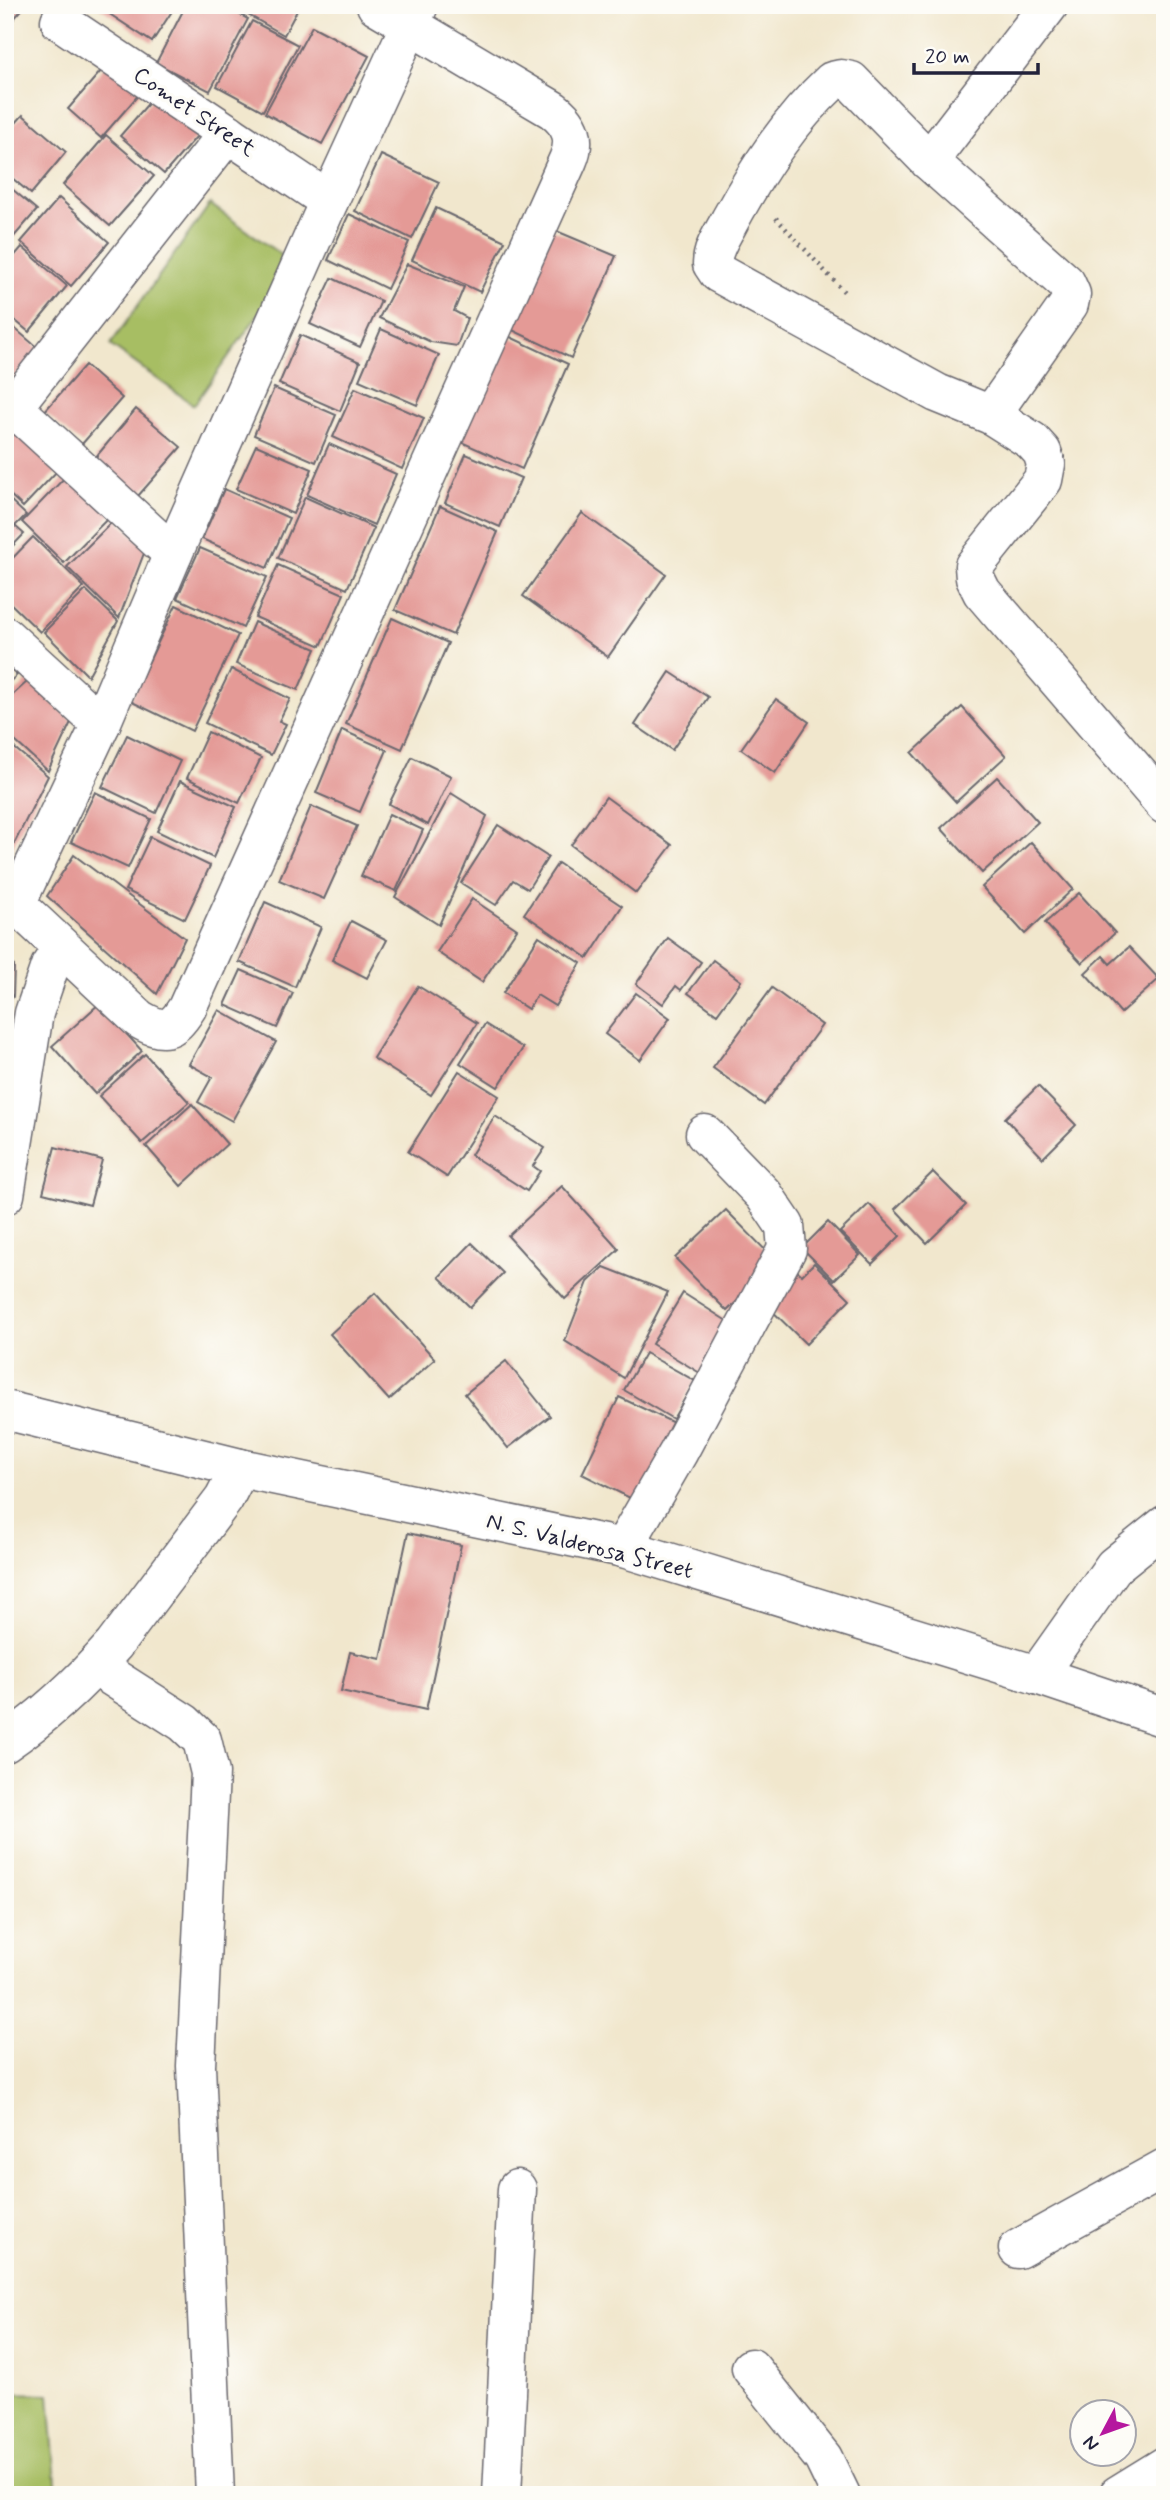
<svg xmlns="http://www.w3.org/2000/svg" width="1170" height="2500" font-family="Mynerve,sans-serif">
	<rect width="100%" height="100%" fill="#fdfcf7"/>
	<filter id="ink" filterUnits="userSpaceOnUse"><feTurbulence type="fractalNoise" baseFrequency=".0143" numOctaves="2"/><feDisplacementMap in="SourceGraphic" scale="14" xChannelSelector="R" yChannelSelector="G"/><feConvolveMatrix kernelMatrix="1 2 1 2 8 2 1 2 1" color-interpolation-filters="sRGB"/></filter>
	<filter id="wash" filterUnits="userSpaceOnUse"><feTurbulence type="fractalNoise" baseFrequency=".00686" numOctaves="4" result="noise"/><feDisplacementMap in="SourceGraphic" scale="28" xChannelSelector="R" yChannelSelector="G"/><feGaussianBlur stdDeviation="1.57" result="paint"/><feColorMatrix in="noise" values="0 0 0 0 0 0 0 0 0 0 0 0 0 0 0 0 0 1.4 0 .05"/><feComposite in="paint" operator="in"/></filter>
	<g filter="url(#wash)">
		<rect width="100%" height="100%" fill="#f1e7cd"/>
		<!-- green -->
		<g fill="#a7be63" stroke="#64704f" stroke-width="2">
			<path d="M 210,204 L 294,264 L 194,405 L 110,345 Z"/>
			<path d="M 5,2393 L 49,2394 L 57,2495 L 5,2495 Z"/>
		</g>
		<g id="blocks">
			<!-- building -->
			<g fill="#e49a96">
				<path d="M 5,5 L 26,5 L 5,29 Z"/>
				<path d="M 96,5 L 176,5 L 152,42 Z"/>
				<path d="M 186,5 L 222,5 L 248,19 L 210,91 L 156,63 Z"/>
				<path d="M 247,5 L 300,5 L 284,35 L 243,12 Z"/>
				<path d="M 252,21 L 298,45 L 263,111 L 217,86 Z"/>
				<path d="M 312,26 L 369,56 L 322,144 L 265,113 Z"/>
				<path d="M 108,63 L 141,92 L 101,138 L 68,109 Z"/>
				<path d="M 153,98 L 197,136 L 164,174 L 120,136 Z"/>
				<path d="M 23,115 L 66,152 L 31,194 L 5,172 L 5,135 Z"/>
				<path d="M 106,135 L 154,176 L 110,226 L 63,185 Z"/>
				<path d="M 381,155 L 439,182 L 412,239 L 355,211 Z"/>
				<path d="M 5,183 L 37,210 L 5,247 Z"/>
				<path d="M 59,198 L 109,242 L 71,286 L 21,242 Z"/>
				<path d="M 436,208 L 505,241 L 480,292 L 412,260 Z"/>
				<path d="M 349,214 L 409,242 L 387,289 L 328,260 Z"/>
				<path d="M 547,227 L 616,256 L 571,358 L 506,327 Z"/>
				<path d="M 22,247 L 67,286 L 29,332 L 5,312 L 5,267 Z"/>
				<path d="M 407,264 L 464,287 L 454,311 L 467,318 L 457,346 L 431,342 L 379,318 Z"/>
				<path d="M 332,278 L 381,301 L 360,347 L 310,324 Z"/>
				<path d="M 5,320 L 39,349 L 5,387 Z"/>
				<path d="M 381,329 L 439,355 L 417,405 L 359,380 Z"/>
				<path d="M 300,335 L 360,362 L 340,411 L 279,384 Z"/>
				<path d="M 506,335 L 568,364 L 522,469 L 459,441 Z"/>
				<path d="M 85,365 L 122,398 L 82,444 L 44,412 Z"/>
				<path d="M 274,388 L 336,415 L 316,462 L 254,435 Z"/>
				<path d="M 355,388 L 424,418 L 402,469 L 333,437 Z"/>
				<path d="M 136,409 L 181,447 L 138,496 L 95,458 Z"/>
				<path d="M 16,425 L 60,468 L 23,507 L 5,490 L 5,436 Z"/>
				<path d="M 329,444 L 396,474 L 374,525 L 307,495 Z"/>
				<path d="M 256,445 L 312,469 L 293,514 L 236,489 Z"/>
				<path d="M 466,454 L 521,478 L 500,527 L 445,503 Z"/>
				<path d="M 72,470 L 115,511 L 64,563 L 22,522 Z"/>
				<path d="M 224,489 L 289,518 L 267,568 L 202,539 Z"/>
				<path d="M 5,495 L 26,515 L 15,526 L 24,534 L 5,554 Z"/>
				<path d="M 305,497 L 374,528 L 347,589 L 278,558 Z"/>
				<path d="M 440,506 L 498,532 L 453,635 L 395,610 Z"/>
				<path d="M 582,513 L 666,574 L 608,657 L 523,596 Z"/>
				<path d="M 116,518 L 146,548 L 119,618 L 67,567 Z"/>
				<path d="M 33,537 L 84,587 L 40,632 L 5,598 L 5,566 Z"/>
				<path d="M 200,548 L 267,577 L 243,628 L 177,598 Z"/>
				<path d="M 278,565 L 344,594 L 321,646 L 255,617 Z"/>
				<path d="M 86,590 L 118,621 L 88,676 L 44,632 Z"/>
				<path d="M 176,605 L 238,635 L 192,731 L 130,701 Z"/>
				<path d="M 392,618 L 448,643 L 402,749 L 346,724 Z"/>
				<path d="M 254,622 L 316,649 L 298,690 L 236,664 Z"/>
				<path d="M 5,663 L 17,675 L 5,686 Z"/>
				<path d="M 231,669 L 290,699 L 279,721 L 286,724 L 271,755 L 205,723 Z"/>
				<path d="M 670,672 L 708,697 L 672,750 L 635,725 Z"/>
				<path d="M 28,681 L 72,720 L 48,771 L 5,732 L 5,702 Z"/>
				<path d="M 776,699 L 809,722 L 775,773 L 741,749 Z"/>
				<path d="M 962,707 L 1006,756 L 956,802 L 912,753 Z"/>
				<path d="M 342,730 L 387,750 L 360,812 L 316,793 Z"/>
				<path d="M 208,732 L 261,758 L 239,803 L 187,778 Z"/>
				<path d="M 127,735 L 180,761 L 156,813 L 102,787 Z"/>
				<path d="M 12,746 L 48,776 L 10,852 L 5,848 L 5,754 Z"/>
				<path d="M 412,757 L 451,776 L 428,825 L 389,804 Z"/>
				<path d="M 997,777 L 1038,822 L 982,873 L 941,828 Z"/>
				<path d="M 180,781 L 236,807 L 213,858 L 157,831 Z"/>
				<path d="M 95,792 L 151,819 L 128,868 L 71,842 Z"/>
				<path d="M 451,793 L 487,816 L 439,925 L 395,897 Z"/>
				<path d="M 606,797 L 672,845 L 636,893 L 571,845 Z"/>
				<path d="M 311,806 L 357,826 L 324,899 L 279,880 Z"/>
				<path d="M 389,814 L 423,830 L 396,891 L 361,876 Z"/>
				<path d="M 498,825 L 548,857 L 528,889 L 513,880 L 496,905 L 461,883 Z"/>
				<path d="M 150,837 L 210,866 L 185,919 L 125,890 Z"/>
				<path d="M 1031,842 L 1073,889 L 1025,934 L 982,887 Z"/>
				<path d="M 74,855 L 185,938 L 157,994 L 47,896 Z"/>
				<path d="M 558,863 L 622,906 L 588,958 L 524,914 Z"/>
				<path d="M 1079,893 L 1115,933 L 1082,963 L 1045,923 Z"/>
				<path d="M 472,899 L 517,929 L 482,982 L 437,952 Z"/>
				<path d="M 265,902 L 321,927 L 295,987 L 239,962 Z"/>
				<path d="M 351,921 L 387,940 L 367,978 L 332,960 Z"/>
				<path d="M 539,936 L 581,963 L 555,1006 L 537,995 L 528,1009 L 503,993 Z"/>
				<path d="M 668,938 L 701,962 L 681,990 L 676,986 L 663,1004 L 636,984 Z"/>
				<path d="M 1129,947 L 1159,979 L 1121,1013 L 1085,973 L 1103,956 L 1110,964 Z"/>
				<path d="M 5,958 L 14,966 L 13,997 L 5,1007 Z"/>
				<path d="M 713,960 L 741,981 L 717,1014 L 688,993 Z"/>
				<path d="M 241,970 L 293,993 L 277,1028 L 225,1005 Z"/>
				<path d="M 418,986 L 477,1023 L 431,1095 L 373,1058 Z"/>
				<path d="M 772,988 L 822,1025 L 764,1105 L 713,1068 Z"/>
				<path d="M 636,993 L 670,1018 L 640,1060 L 605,1034 Z"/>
				<path d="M 99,1004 L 142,1051 L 95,1094 L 52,1046 Z"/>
				<path d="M 219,1010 L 276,1042 L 232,1121 L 198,1102 L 212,1077 L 189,1064 Z"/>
				<path d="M 485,1024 L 523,1048 L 498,1087 L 460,1063 Z"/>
				<path d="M 145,1054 L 189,1102 L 142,1143 L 99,1096 Z"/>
				<path d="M 459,1071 L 499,1096 L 447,1177 L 408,1152 Z"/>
				<path d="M 1038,1086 L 1076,1125 L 1043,1158 L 1005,1118 Z"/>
				<path d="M 192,1104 L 227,1144 L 181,1186 L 146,1146 Z"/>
				<path d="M 495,1116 L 545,1148 L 533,1166 L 540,1171 L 527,1191 L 471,1155 Z"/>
				<path d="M 55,1147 L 102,1160 L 90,1205 L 43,1193 Z"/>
				<path d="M 933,1172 L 966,1205 L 927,1243 L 895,1209 Z"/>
				<path d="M 562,1186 L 619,1249 L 565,1299 L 508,1236 Z"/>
				<path d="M 869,1204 L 900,1236 L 872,1264 L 840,1232 Z"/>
				<path d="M 726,1210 L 777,1262 L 727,1311 L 675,1258 Z"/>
				<path d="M 828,1222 L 860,1255 L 834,1280 L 802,1248 Z"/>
				<path d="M 472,1243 L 503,1273 L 470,1307 L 439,1277 Z"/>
				<path d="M 814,1263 L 850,1299 L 806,1344 L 760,1299 L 792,1266 L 802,1275 Z"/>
				<path d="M 604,1267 L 668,1292 L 624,1378 L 565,1341 L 588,1282 Z"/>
				<path d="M 375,1293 L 435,1359 L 389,1400 L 330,1334 Z"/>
				<path d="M 683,1293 L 730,1323 L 700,1373 L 652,1344 Z"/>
				<path d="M 645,1353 L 695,1381 L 673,1419 L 624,1390 Z"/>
				<path d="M 506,1361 L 550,1416 L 508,1448 L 465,1394 Z"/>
				<path d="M 619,1397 L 678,1425 L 640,1503 L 582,1474 Z"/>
				<path d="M 408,1533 L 461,1545 L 426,1710 L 341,1691 L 350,1652 L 381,1659 Z"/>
			</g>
		</g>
	</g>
	<g filter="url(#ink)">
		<use href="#blocks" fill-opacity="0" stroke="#6a676e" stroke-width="2"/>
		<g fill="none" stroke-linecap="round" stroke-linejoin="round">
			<defs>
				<g id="minor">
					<path d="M 60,21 L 329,201"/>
					<path d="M 929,161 L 1049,5"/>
					<path d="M 13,407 L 173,554"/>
					<path d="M 991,415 L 1069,304 L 1071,294 L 1066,283 L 929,161 L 851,81 L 841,79 L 832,81 C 789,121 758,169 730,220 C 723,234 712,248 712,264 L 718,273 L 937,393 L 991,415 L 1032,441 L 1042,452 L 1046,464 L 1043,480 L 974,566 L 975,578 L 982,592 L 1165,805"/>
					<path d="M 5,417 L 228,133"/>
					<path d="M 5,636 L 101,724"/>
					<path d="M 5,894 L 139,1019 C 163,1033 172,1032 187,1008 L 568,160 C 577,139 571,124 553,110 L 376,5"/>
					<path d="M 16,904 L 101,724 L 173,554 L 329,201 L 419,5"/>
					<path d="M 5,1195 L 34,1013 L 50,966 L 62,948"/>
					<path d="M 623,1548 L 678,1453 L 787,1249 L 785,1226 L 764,1195 L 705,1134"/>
					<path d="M 95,1666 L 184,1723 L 202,1740 L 210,1773 L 196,2066 L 215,2495"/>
					<path d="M 1037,1675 L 1114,1566 L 1165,1525"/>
					<path d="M 5,1743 C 45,1716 82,1681 114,1645 L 224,1499 L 240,1468"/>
					<path d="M 1018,2249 L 1165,2168"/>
					<path d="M 751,2368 L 823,2458 L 841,2495"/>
					<path d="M 502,2495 L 517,2189"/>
					<path d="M 1118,2495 L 1165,2466"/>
				</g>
				<path id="major" d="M 5,1410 L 240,1468 L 623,1548 L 1037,1675 L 1165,1718"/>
			</defs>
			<!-- minor casing -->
			<use href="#minor" stroke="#6a676e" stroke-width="41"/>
			<!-- major casing -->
			<use href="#major" stroke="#6a676e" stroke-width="41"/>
			<!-- path -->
			<path stroke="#6a676e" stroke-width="4.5" stroke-dasharray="2 5" stroke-linecap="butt" d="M 776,218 L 846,294"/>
			<!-- minor -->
			<use href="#minor" stroke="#fff" stroke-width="38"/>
			<!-- major -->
			<use href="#major" stroke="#fff" stroke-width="38"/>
		</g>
	</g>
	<g text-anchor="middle" stroke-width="7" stroke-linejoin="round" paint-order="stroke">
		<!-- street labels -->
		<g font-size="23" fill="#22223b" stroke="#fdfcf7">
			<text transform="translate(195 111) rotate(34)" y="8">Comet Street</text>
			<text transform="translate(590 1545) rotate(14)" y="8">N. S. Valderosa Street</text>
		</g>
	</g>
	<!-- margin -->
	<rect width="1170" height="2500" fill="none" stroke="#fdfcf7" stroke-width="28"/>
	<!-- north arrow -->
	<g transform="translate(1103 2433) rotate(229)"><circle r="33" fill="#fdfcf7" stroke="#a5a5ac" stroke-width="2"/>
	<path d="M0-5L12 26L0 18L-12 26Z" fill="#b5179e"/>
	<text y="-10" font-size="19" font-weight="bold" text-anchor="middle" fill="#22223b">N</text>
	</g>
	<!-- scale -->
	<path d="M914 63v10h124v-10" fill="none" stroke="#22223b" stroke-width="3.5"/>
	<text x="925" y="63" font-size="21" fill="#22223b" stroke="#fdfcf7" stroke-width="5" paint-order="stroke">20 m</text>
</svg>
